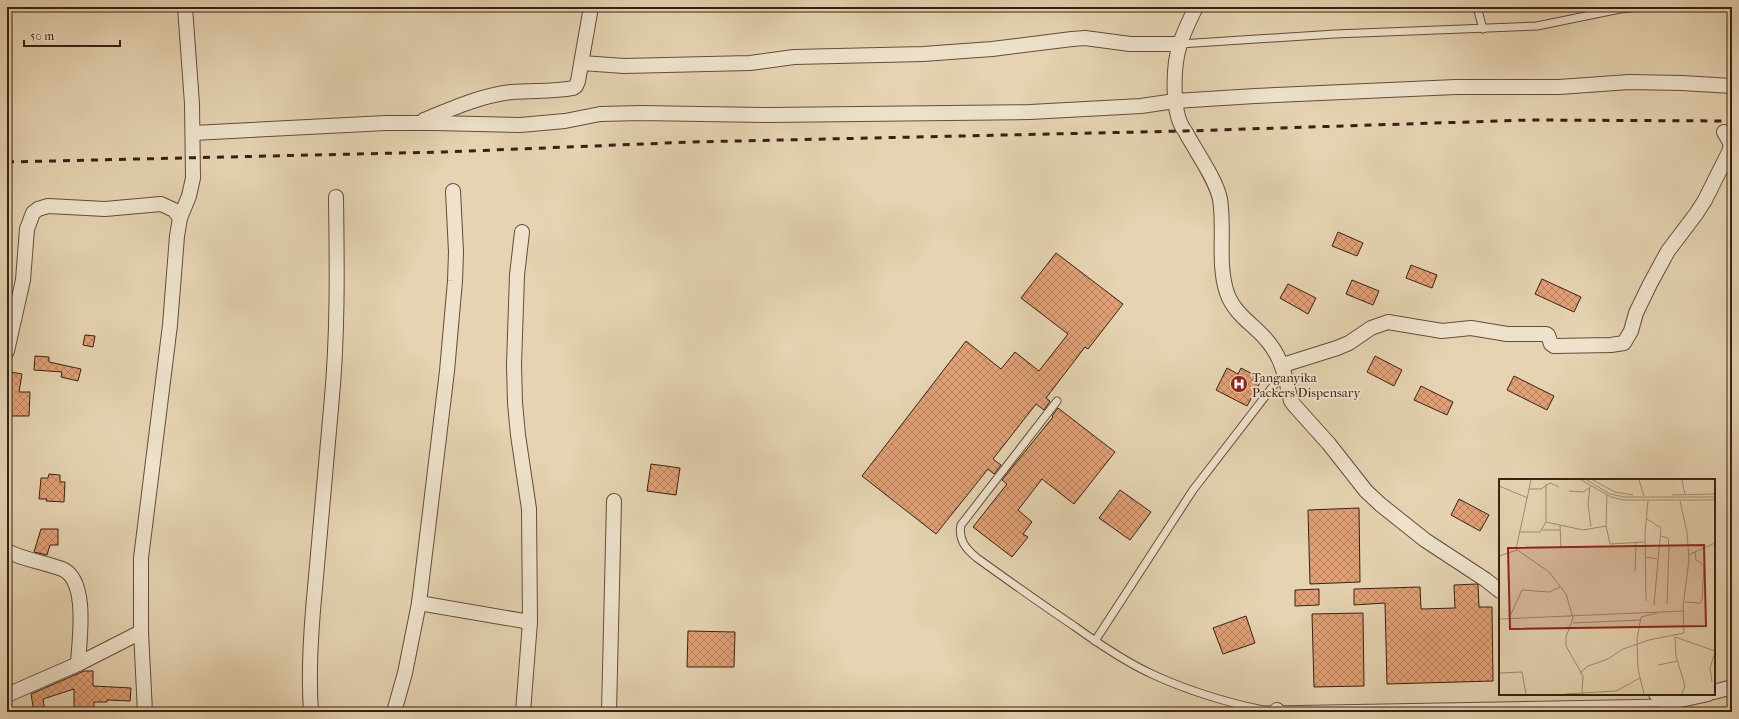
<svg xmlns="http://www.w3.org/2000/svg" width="1739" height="719" font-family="'IM FELL French Canon',serif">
	<defs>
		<pattern id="building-cross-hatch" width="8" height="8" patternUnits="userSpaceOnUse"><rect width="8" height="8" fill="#e1a075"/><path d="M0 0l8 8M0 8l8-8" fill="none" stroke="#b7825f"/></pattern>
	</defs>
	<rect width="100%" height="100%" fill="#e5d3b1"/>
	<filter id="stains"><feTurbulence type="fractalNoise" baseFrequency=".005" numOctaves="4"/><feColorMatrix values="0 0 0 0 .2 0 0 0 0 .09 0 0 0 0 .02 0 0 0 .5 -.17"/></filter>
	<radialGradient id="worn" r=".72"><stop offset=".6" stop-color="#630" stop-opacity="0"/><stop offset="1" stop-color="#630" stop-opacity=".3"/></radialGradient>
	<!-- building -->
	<g fill="url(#building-cross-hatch)" stroke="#392014">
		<path d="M 1338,232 L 1363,243 L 1357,256 L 1332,246 Z"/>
		<path d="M 1056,253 L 1123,304 L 1088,349 L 1085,347 L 1046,398 L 1050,401 L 1044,410 L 1036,404 L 993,459 L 1001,465 L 994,474 L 988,469 L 936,534 L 862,476 L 966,341 L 1001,369 L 1015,352 L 1039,371 L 1068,334 L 1021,298 Z"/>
		<path d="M 1411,265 L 1437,275 L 1432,288 L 1406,278 Z"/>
		<path d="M 1542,279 L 1581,297 L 1574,312 L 1535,294 Z"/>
		<path d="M 1352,280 L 1379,291 L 1373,305 L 1346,294 Z"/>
		<path d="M 1288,284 L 1316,298 L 1308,314 L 1280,298 Z"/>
		<path d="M 85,335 L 95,336 L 93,347 L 83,345 Z"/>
		<path d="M 35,356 L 49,357 L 49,362 L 81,369 L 78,381 L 61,377 L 62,372 L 34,370 Z"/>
		<path d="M 1375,356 L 1402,370 L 1394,386 L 1367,372 Z"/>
		<path d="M 1227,368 L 1238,374 L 1241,368 L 1262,379 L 1247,406 L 1216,390 Z"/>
		<path d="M 11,372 L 22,374 L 19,392 L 30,392 L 29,416 L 7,416 L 7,394 Z"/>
		<path d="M 1514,376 L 1554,396 L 1547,410 L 1507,390 Z"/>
		<path d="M 1421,386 L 1453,402 L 1447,415 L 1414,400 Z"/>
		<path d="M 1058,408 L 1115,452 L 1074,504 L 1042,479 L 1018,510 L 1032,522 L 1023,534 L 1028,537 L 1012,557 L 973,527 L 1007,484 L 1002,480 L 1053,417 L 1052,416 Z"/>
		<path d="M 651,464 L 680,468 L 676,495 L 647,491 Z"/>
		<path d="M 49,474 L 60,475 L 60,482 L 65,482 L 64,502 L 46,501 L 47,499 L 39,499 L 41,478 L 48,478 Z"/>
		<path d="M 1120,490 L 1151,512 L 1130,540 L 1099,518 Z"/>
		<path d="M 1459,499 L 1489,515 L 1480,531 L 1451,515 Z"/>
		<path d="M 1359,508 L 1360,582 L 1310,584 L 1308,510 Z"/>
		<path d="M 41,529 L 58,529 L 58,545 L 50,545 L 47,555 L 34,552 Z"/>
		<path d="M 1477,584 L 1478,585 L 1479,607 L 1492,607 L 1493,681 L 1387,684 L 1385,603 L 1354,605 L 1354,589 L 1420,587 L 1421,609 L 1455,608 L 1454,585 Z"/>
		<path d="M 1319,589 L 1319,605 L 1295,606 L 1295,590 Z"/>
		<path d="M 1363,613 L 1364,686 L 1314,687 L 1312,614 Z"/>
		<path d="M 1246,616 L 1255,643 L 1223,654 L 1213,628 Z"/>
		<path d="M 688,631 L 735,632 L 734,667 L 687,667 Z"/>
		<path d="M 84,671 L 93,671 L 93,686 L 131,688 L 130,701 L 107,700 L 107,702 L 94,702 L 94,712 L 74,712 L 74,689 L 43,699 L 45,712 L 34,712 L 31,694 Z"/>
	</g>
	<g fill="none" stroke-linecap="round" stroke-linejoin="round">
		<defs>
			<g id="service">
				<path d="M 1477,7 L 1483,29"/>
				<path d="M 1180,44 L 1335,34 L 1537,26 L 1620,9 L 1640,7"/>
				<path d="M 1057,401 L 961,525 C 958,540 966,549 977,558 C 1009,581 1041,604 1074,626 C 1099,644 1125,662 1154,675 C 1189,691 1225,702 1263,710 L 1665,703"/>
				<path d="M 1095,641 L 1193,490 L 1284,372"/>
			</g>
			<g id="minor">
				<path d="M 1196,7 C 1190,19 1184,31 1180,44 C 1173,65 1171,114 1185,131 C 1195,150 1216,179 1220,199 C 1225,230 1217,263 1227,293 C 1234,313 1251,323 1264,337 C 1282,356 1285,376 1291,401 L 1294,405 L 1329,444 L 1366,491 L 1381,505 L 1425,540 L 1486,580 L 1500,591"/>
				<path d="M 582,63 L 624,66 L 750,63 L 794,57 L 923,54 L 992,49 L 1072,39 L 1085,38 L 1130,44 L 1180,44"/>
				<path d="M 424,120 C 453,108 480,96 511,92 C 532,90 553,92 573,88 L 576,86 L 578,81 L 591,7"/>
				<path d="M 193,133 L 386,123 L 434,123 L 520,125 L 565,121 L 600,114 L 640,113 L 769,115 L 1030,112 L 1141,106 L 1175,101 L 1255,96 L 1456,87 L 1559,87 L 1629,82 L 1682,83 L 1732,86"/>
				<path d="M 522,232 L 517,275 L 514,365 L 515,403 L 518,435 L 529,509 L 530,622 L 523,712"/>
				<path d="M 7,351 L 23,280 L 27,229 L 33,213 L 38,209 L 48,206 L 105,209 L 161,204 L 174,210 L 180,218"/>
				<path d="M 1283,365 L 1337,348 L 1349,343 L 1371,328 L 1388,322 L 1442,331 L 1471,328 L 1507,334 L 1546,334 L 1548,335 L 1551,344 L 1554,346 L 1611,345 L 1624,343 L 1631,331 L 1636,313 L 1650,284 L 1668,251 L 1696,214 L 1705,200 L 1729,152 L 1731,144 L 1724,132"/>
				<path d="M 7,551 C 24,560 44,562 62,569 C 89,580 79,641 78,664"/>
				<path d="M 419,603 L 530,622"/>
				<path d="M 1714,692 L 1732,687"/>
				<path d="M 1656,694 L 1667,703 L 1672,712"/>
				<path d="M 7,695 L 78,664 L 141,632"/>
				<path d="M 1667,703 L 1708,694"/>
				<path d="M 145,712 L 141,632 L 141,558 L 170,325 L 177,236 L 180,218 L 189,196 L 193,178 L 192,104 L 185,7"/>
				<path d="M 311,712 C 308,671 311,629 315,588 C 320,528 326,468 331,408 C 338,337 337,267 336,197"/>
				<path d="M 394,712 L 405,673 L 419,603 L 447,371 L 455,281 L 456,252 L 453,191"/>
				<path d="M 609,712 L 614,501"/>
				<path d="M 1276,712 L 1277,710"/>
			</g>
		</defs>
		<!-- service casing -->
		<use href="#service" stroke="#644d3b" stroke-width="9"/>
		<!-- minor casing -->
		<use href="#minor" stroke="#644d3b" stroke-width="16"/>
		<!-- service -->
		<use href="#service" stroke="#eee2cc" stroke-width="7"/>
		<!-- minor -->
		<use href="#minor" stroke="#eee2cc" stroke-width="14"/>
		<!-- rail -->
		<path stroke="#392014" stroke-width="3" stroke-dasharray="7 7" stroke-linecap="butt" d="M 7,162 L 444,152 L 692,142 L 1185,131 L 1530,120 L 1732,121"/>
	</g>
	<!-- icons -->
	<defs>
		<symbol id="hospital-disc" viewBox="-11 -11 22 22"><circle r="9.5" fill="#8f2418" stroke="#eee2cc"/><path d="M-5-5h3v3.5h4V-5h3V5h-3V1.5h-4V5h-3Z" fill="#fff"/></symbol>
	</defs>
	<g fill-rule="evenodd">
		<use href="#hospital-disc" x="1229" y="374" width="20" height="20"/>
	</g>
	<g text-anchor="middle" stroke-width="3.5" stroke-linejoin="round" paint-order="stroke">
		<!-- poi labels -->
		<g font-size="13" fill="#392014" stroke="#eee2cc" text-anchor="start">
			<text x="1252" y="382">Tanganyika<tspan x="1252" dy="15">Packers Dispensary</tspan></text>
		</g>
	</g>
	<!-- overview -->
	<g transform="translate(1499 479)">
		<rect width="216" height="216" fill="#e5d3b1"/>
		<path fill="none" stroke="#a08b72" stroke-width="1" d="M 32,1 L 17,70 L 50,93 L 67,115 L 74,139 L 67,158 L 67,167 L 84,197 L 83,215M 82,1 L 112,18 L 125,21 L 216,21M 88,1 L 111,15 L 125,18 L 216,18M 94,1 L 116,13 L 134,16M 140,1 L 145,17M 183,1 L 186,16M 0,7 L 29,19M 91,7 L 89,25 L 92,48M 30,10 L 42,10 L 51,4 L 60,8M 70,12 L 84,13 L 90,9M 108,16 L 107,47 L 111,65 L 146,63M 173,16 L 216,15M 148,40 L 162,49 L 155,126M 47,43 L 47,5M 61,46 L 62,69M 43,51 L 61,51M 20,53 L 41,53 L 47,43 L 84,51 L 107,47M 162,57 L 169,59 L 170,68 L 168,125M 189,76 L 216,64M 0,77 L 18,71M 146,78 L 158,80M 136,92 L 137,64M 147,122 L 146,54 L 149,22M 186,123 L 201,124 L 203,121 L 205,86 L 197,81 L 196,72M 12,135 L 23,111 L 50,113 L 61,108M 0,140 L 185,132M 74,144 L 141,141M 176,158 L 177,177 L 186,207 L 183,215M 176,158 L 216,172M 159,186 L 179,182M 0,194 L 23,193 L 27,215M 81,194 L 89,187 L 109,180 L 124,170 L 150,161 L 185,154 L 184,127 L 190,81 L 188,53 L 181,22M 213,203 L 211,189 L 216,173M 66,215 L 117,212 L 141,199M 145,215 L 139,190 L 138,160 L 142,138 L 158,134"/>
		<path fill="#8f2418" fill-opacity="0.15" stroke="#8f2418" stroke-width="2" d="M 205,66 L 207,147 L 11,150 L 9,69 Z"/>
		<rect width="216" height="216" fill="none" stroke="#392014" stroke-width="2"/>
	</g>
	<!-- margin -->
	<rect width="1739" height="719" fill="none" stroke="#e5d3b1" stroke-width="24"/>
	<rect x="8" y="8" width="1723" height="703" fill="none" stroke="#392014" stroke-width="2"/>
	<rect x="12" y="12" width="1715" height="695" fill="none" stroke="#392014"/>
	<!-- scale -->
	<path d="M24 40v6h96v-6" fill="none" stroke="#392014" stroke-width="2"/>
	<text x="30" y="40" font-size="12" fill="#392014" stroke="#eee2cc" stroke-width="3" paint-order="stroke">50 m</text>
	<rect width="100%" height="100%" filter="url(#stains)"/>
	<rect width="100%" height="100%" fill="url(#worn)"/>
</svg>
